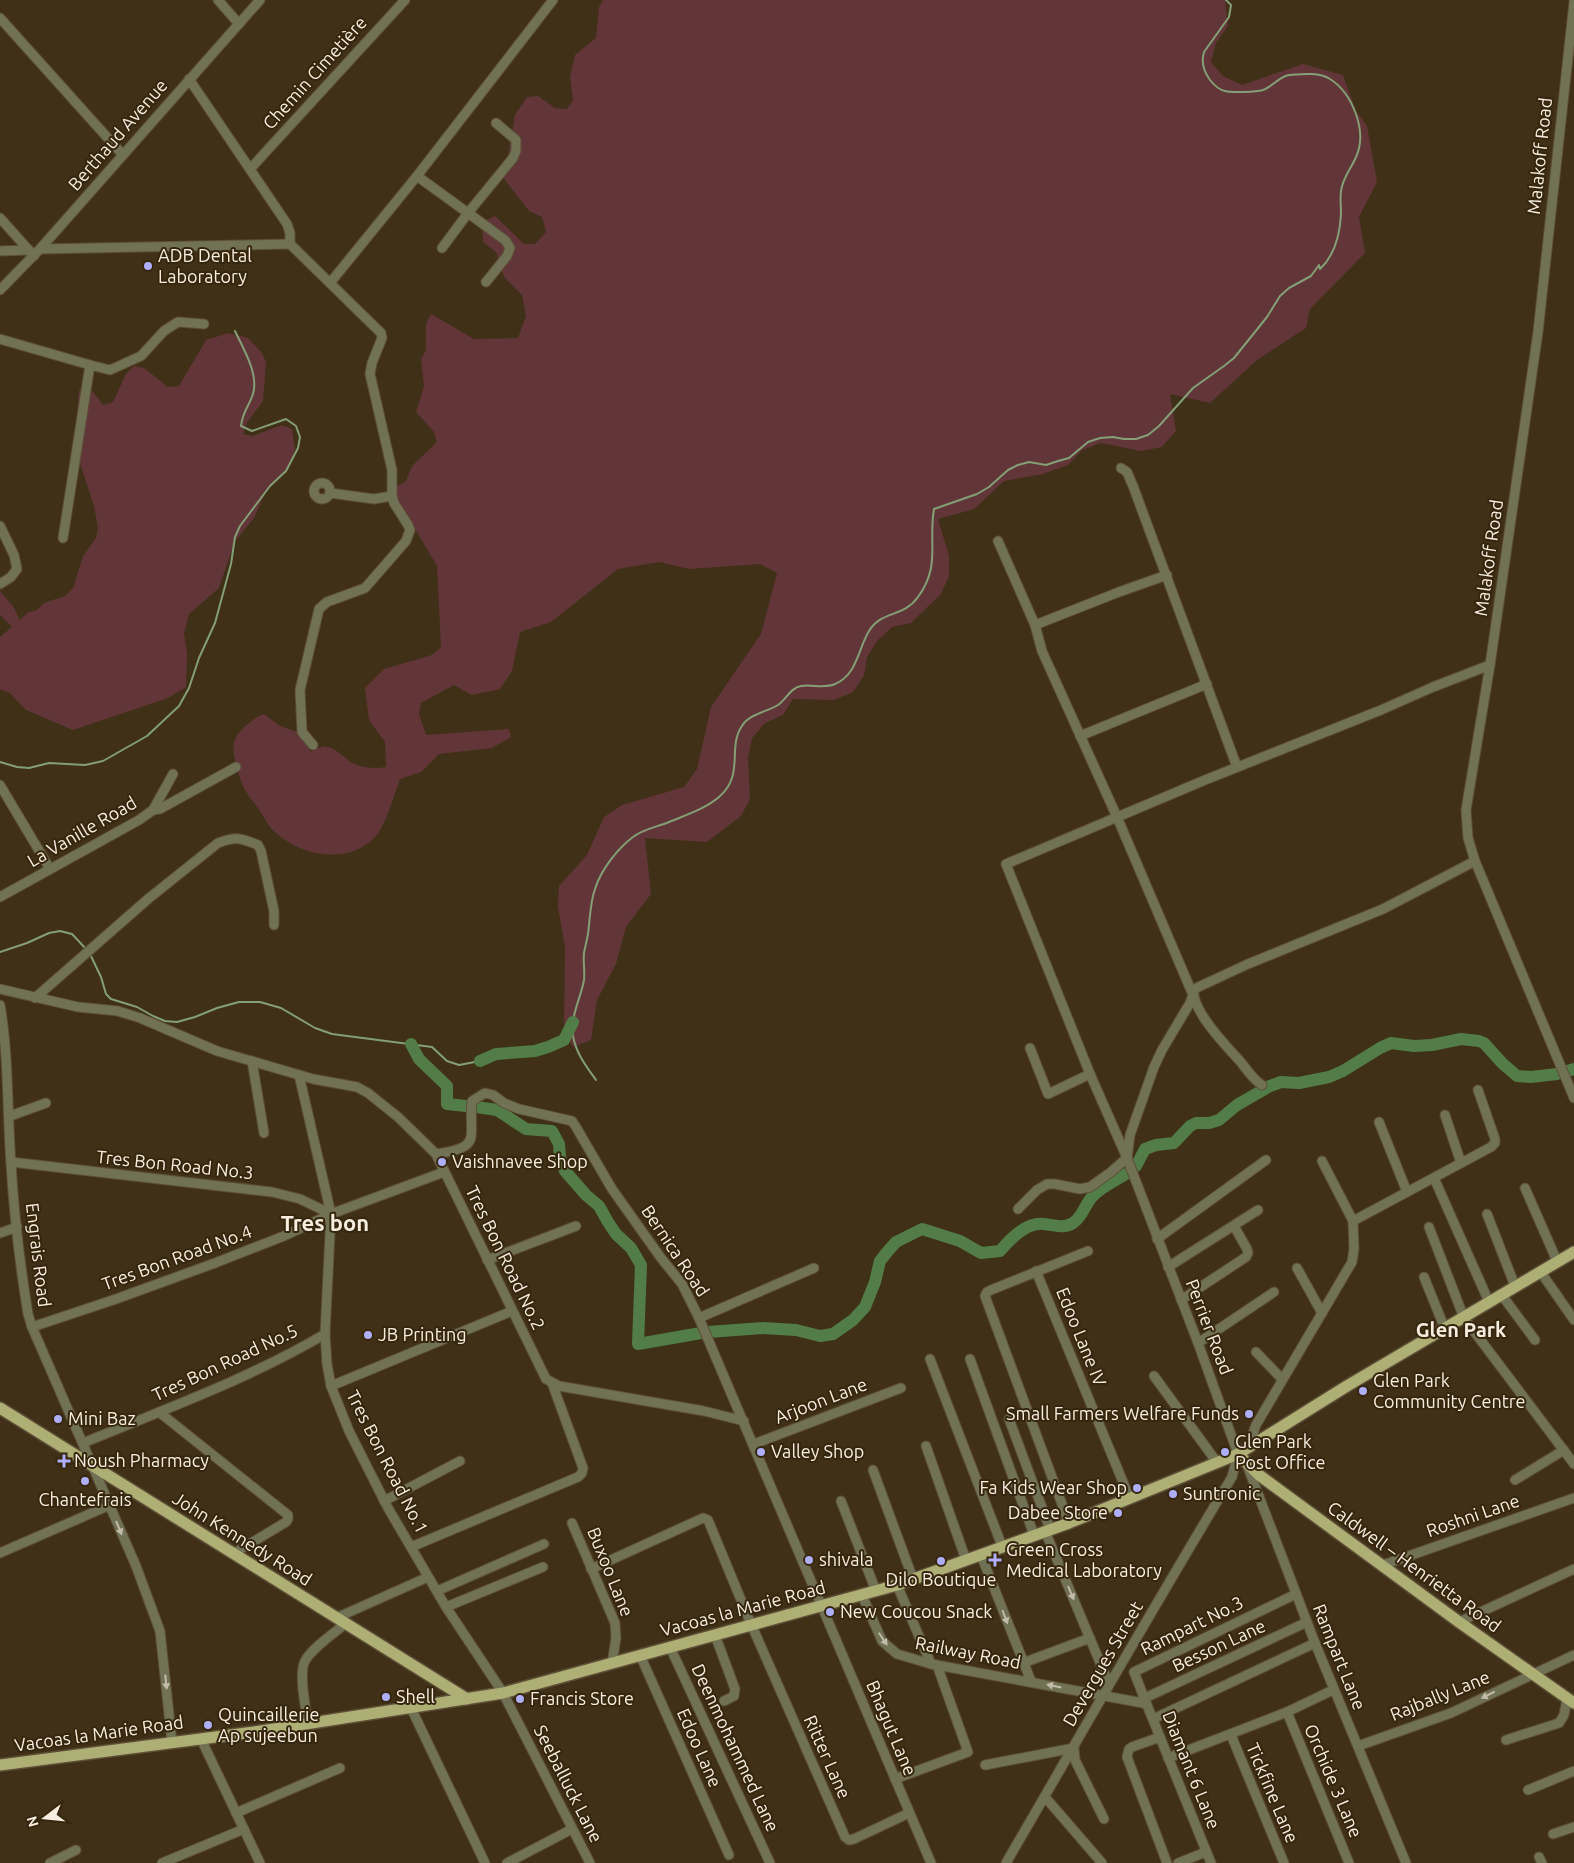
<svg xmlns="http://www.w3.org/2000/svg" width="1574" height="1863" font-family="Ubuntu,sans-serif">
	<rect width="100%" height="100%" fill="#3f3017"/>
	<!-- green -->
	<g fill="#623639">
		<path d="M 603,0 L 1225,0 L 1228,26 L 1216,43 L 1211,62 L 1223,76 L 1242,85 L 1303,64 L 1343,75 L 1356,111 L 1367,126 L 1377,182 L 1359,217 L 1365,253 L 1310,309 L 1306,328 L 1257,360 L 1210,403 L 1170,394 L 1176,431 L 1162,447 L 1141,451 L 1101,443 L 1082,450 L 1068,465 L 1043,474 L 1004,481 L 974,509 L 938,519 L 949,556 L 949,576 L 941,594 L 911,623 L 892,627 L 877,641 L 867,657 L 864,676 L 853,692 L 834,700 L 793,699 L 783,715 L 765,723 L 752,738 L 748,758 L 750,799 L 741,816 L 707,842 L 645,838 L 651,894 L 626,927 L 616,964 L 597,1000 L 591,1040 L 573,1047 L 564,1029 L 565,947 L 558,907 L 559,886 L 587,855 L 604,817 L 622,805 L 684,787 L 697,769 L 711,707 L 761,634 L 777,573 L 760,564 L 689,569 L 659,562 L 618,569 L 551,622 L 520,632 L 512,671 L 500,689 L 472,695 L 454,685 L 421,703 L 419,714 L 426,735 L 509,729 L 511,737 L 492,748 L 439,754 L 421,772 L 400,779 C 394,795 386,826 374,838 C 347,865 302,856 276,833 C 268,827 264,817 258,808 C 255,803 250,799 247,793 C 240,783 231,753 234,742 C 237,734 241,729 248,724 C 253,720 257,716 264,714 L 280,726 L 297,732 L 311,752 C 331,739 335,752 351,762 C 360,768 375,769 386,767 L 385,742 L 369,720 L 365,688 L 384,669 L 432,655 L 441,647 L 437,566 L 392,490 L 406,481 L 412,466 L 437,442 L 434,432 L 416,412 L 424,386 L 421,359 L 426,350 L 426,324 L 431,314 L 474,339 L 518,338 L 526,316 L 522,295 L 504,277 L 496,252 L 483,242 L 482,222 L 495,216 L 524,244 L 535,244 L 546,232 L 542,217 L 529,211 L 504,179 L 515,115 L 527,97 L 538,96 L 555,108 L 567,109 L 573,100 L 570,77 L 575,55 L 596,38 L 599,7 Z"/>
		<path d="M 228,333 L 248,338 L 262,353 L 266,362 L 263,401 L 246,424 L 243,434 L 253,436 L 282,425 L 292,429 L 295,449 L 289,468 L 267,489 L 254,518 L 235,541 L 219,588 L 189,614 L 184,633 L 187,654 L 186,687 L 168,698 L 73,730 L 26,710 L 10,693 L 0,689 L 0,637 L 12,627 L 0,615 L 0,591 L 13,606 L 20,620 L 27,613 L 37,610 L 44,603 L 65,596 L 73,588 L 83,556 L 96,538 L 98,528 L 94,506 L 74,445 L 79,391 L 86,383 L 103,405 L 113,402 L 126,374 L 134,366 L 144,368 L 168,387 L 179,386 L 206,340 Z"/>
	</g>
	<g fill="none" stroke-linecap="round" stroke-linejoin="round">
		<!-- stream -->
		<g stroke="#849f76" stroke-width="2">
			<path d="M 0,762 L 17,767 L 29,768 L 49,763 L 85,765 L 103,761 L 147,736 L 179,706 L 189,688 L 199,658 L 215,623 L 231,564 L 235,537 L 240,526 L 270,486 L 286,471 L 298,448 L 300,437 L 296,426 L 286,419 L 252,431 L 241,426 C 243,410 249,407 253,394 C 259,374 243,348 235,331"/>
			<path d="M 0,952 L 27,943 L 49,933 L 60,931 L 72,934 L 87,950"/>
			<path d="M 90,954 L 101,977 L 106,994 L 111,999 L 137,1007 L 153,1016 L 165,1021 L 177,1022 L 195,1017 L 217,1008 L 239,1002 L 260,1002 L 281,1008 L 315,1028 L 332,1034 L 432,1047 L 447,1061 L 459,1065 L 480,1061"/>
			<path d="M 596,1080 C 586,1066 576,1053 573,1036 C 570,1016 581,998 584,980 C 585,971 583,962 584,953 C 585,947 587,940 588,934 C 590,919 590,903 595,889 C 601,870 617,849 633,837 C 643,829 657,827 669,822 C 686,815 705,809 719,797 C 745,775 727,747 742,726 C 749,714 767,712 778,705 C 786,700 790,688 801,686 C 812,684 824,689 835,684 C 857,675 858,649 869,631 C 882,610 903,618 918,597 C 941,566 928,542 934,509 L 977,494 L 989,487 L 1008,470 L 1018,465 L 1029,462 L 1046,465 L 1058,461 L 1069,458 L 1088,442 L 1100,438 L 1113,437 L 1124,439 L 1136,439 L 1148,435 L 1159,426 L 1193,388 L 1224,366 L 1234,358 L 1267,317 L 1280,296 L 1289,288 L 1311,276 L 1319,265 L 1320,269 C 1335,255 1340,234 1341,214 C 1341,206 1340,199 1341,191 C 1343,177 1351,169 1356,157 C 1368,131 1352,93 1330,79 C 1319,72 1302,74 1289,75 C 1280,76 1272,87 1263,90 C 1256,92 1232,93 1225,91 C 1219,90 1214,85 1210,80 C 1204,72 1201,62 1204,52 L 1229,17 L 1231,5 L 1226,0"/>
		</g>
		<!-- river -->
		<g stroke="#527d48" stroke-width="12">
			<path d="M 411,1044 L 419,1059 L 447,1086 L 447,1104 L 466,1106"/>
			<path d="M 480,1061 L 496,1054 L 535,1051 L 548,1047 L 564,1040 L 573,1022"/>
			<path d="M 1564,1072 L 1574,1069"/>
			<path d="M 477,1107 L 497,1110 L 526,1129 L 552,1131 L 559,1144 L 560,1157 L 565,1171 L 586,1195 L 599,1206 L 608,1222 L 616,1234 L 631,1248 L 641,1265 L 638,1344 L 701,1333"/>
			<path d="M 1136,1166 L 1145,1149 L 1156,1145 L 1174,1143 L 1190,1126 L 1196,1123 L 1209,1123 L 1219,1120 L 1237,1105 L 1270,1086 L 1281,1082 L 1299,1083 L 1329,1077 L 1343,1071 L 1380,1048 L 1391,1043 L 1414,1046 L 1432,1045 L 1461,1039 L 1479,1041 L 1484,1043 L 1502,1063 L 1517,1076 L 1531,1077 L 1557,1074"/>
			<path d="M 708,1332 L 763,1328 L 796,1330 L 820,1336 L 833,1334 L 853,1320 L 865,1307 L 875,1282 L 880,1261 L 888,1251 L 896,1242 L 922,1229 L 960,1241 L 981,1253 L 1000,1251 C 1010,1239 1026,1222 1044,1224 C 1055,1225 1063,1229 1073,1223 C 1082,1217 1084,1207 1091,1198 C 1099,1188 1115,1181 1126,1174"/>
		</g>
		<defs>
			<g id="minor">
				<path d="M 218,0 L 239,24"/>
				<path d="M 1574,2 L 1538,332 L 1490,665 L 1466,810 L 1468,838 L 1475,861 L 1574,1098"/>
				<path d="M 0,18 L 123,155"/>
				<path d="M 189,79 L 287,224 L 290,233 L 290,244 L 381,333 L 382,338 L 372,363 L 370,374 L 392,470 L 392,496 L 394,503 L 408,525 L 410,530 L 406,541 L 365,588 L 327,602 L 319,609 L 300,690 L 302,732 L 313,745"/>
				<path d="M 251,168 L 405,0"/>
				<path d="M 417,176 L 490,229 L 506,241 L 510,248 L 507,256 L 486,282"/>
				<path d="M 0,218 L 34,256"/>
				<path d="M 442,248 L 468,213 L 513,158 L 516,151 L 516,140 L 496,123"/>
				<path d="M 40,249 L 290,244"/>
				<path d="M 0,251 L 29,250"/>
				<path d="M 330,283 L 417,176 L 553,0"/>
				<path d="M 0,290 L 40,249 L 260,0"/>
				<path d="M 0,339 L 90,365 L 110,370 L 141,356 L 164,331 L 178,322 L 204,324"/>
				<path d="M 1121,468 L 1127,472 L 1133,486 L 1237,767"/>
				<circle cx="322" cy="491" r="8"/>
				<path d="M 330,493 L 374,499 L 392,496"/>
				<path d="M 0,526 L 14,555 L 17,569 L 11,577 L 0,584"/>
				<path d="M 63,538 L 90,365"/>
				<path d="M 998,541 L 1035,625 L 1119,592 L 1167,575"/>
				<path d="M 1080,736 L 1207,684"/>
				<path d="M 0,785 L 50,869"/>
				<path d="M 153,810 L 160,809 L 236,767"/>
				<path d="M 0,897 L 139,820 L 153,810 L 173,774"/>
				<path d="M 0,989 L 78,1007 L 118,1011 L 140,1018 L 217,1051 L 313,1079 L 357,1087 L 368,1093 L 398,1117 L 436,1154 L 546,1379 L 559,1386 L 704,1411 L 744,1421"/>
				<path d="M 35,998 L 148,899 L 218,843 C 235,836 241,838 258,845 L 261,851 L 274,911 L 274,925"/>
				<path d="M 0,1005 C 9,1057 7,1111 11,1164 C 14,1214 20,1265 28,1314 L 32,1327 L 136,1566 L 160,1631 L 172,1742"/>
				<path d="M 1030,1048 L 1048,1094 L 1090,1074"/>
				<path d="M 252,1061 L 264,1133"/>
				<path d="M 299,1075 L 331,1214 L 325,1334 L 327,1364 L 331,1386 L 349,1431 L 388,1508 L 446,1607 L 503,1693 L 590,1863"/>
				<path d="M 1262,1085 C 1253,1080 1246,1068 1239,1060 C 1226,1046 1190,1009 1194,989 L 1248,964 L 1383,909 L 1475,861"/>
				<path d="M 1445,1115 L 1461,1163"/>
				<path d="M 10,1116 L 46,1103"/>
				<path d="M 1379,1122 L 1407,1192"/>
				<path d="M 436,1154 C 484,1147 468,1138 472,1101 L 485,1093 L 493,1095 L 504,1103 L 519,1109 L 572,1121 L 576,1127 L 612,1189 L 661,1258 L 682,1284 L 699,1318 L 931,1863"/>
				<path d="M 11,1162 L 272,1192 L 300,1199 L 331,1214"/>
				<path d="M 1434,1178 L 1489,1302"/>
				<path d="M 1525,1188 L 1557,1261"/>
				<path d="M 1018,1209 L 1037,1190 L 1047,1184 L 1055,1184 L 1080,1189 L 1090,1187 L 1111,1172 L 1127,1158 L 1130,1135 L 1154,1067 L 1162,1050 L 1190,1003 L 1193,995 L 1117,817 L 1042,651 L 1035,625"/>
				<path d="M 1487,1214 L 1515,1286"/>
				<path d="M 1353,1221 L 1491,1147 L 1495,1143 L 1495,1139 L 1478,1090"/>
				<path d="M 1429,1227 L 1464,1318 L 1574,1464"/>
				<path d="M 0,1233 L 17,1227"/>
				<path d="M 1157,1239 L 1266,1160"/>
				<path d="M 487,1260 L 576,1226"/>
				<path d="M 1168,1267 L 1258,1210"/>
				<path d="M 1297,1268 L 1322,1313"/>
				<path d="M 1036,1271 L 1130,1499"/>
				<path d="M 1540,1271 L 1574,1320"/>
				<path d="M 1424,1277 L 1445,1329"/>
				<path d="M 1501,1294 L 1535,1340"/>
				<path d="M 1181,1300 L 1246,1257 L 1248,1253 L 1247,1249 L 1234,1226"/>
				<path d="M 699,1318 L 814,1268"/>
				<path d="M 32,1327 L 116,1299 L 215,1263 L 284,1236 L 331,1214 L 444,1172"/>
				<path d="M 1198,1343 L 1274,1292"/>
				<path d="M 1256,1352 L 1282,1379"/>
				<path d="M 930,1359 L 1002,1546"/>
				<path d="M 970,1359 L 1034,1535"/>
				<path d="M 1154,1376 L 1216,1461"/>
				<path d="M 331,1386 L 512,1311"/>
				<path d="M 159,1412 L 288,1515 L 288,1519 L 286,1522 L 233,1554"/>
				<path d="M 1009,1419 L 1050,1529"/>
				<path d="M 1255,1441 L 1253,1433 L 1256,1425 L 1352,1262 L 1354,1249 L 1353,1221 L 1322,1161"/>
				<path d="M 83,1443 C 165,1409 249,1379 325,1334"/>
				<path d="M 754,1444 L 901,1388"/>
				<path d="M 926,1446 L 966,1560"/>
				<path d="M 1247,1465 L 1315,1643 L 1406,1863"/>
				<path d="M 873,1470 L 913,1579"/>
				<path d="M 1515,1480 L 1564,1450"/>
				<path d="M 384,1501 L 460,1461"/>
				<path d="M 841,1501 L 876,1591"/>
				<path d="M 572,1523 L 615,1623 L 616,1638 L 612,1663"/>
				<path d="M 1069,1523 L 985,1296 L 987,1292 L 991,1290 L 1088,1251"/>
				<path d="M 1045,1531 L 1109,1684"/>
				<path d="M 411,1547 L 578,1477 L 582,1473 L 583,1468 L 552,1383"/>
				<path d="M 0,1553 L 110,1505"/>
				<path d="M 981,1555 L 1031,1681"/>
				<path d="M 1383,1565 L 1574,1498"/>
				<path d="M 591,1569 L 703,1518 L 708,1520 L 751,1624 L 845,1837 L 849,1840 L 854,1839 L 909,1813"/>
				<path d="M 897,1585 L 931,1664"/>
				<path d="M 437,1591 L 544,1544"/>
				<path d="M 862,1595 L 882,1641 L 897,1654 L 931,1664 L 1143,1703 L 1147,1705 L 1211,1863"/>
				<path d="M 446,1607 L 543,1567"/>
				<path d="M 336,1618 L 428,1577"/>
				<path d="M 1459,1622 L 1574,1569"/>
				<path d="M 715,1635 L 735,1689 L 734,1696 L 724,1701"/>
				<path d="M 670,1647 L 770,1863"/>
				<path d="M 640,1655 L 729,1855"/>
				<path d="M 1023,1663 L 1090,1638"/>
				<path d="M 1145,1698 L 1307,1622"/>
				<path d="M 1147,1705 L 1134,1672 L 1296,1594"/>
				<path d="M 411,1708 L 485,1863"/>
				<path d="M 1287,1712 L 1349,1863"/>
				<path d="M 1153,1719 L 1315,1643"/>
				<path d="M 308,1724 C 306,1709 298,1673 305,1661 C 312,1648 333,1634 345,1624"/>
				<path d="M 1231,1735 L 1284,1863"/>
				<path d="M 1160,1737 L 1132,1747 L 1129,1749 L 1127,1757 L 1167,1863"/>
				<path d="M 201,1739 L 260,1863"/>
				<path d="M 1506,1740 L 1559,1723 L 1564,1715 L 1567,1699"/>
				<path d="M 1358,1746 L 1451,1713 L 1574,1655"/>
				<path d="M 1168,1758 L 1287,1712 L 1333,1690"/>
				<path d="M 985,1765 L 1074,1748 L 1075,1760 L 1104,1819"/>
				<path d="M 895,1779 L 968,1752 L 937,1665"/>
				<path d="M 1528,1790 L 1574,1771"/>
				<path d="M 1045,1797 L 1102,1863"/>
				<path d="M 236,1813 L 340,1768"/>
				<path d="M 1553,1834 L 1574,1827"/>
				<path d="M 1539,1857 L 1542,1863"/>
				<path d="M 50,1863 L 76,1850"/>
				<path d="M 162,1863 L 244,1829"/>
				<path d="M 507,1863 L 572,1829"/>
				<path d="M 1006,1863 C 1081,1734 1155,1604 1232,1477 L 1238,1454 L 1198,1343 L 1127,1158 L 1090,1074 L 1006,864 L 1205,780 L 1381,710 L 1433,687 L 1490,665"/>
				<path d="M 1178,1863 L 1206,1852"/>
			</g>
			<g id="major">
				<path d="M 0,1408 L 467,1699"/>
				<path d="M 1238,1454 L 1259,1475 L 1459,1622 L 1574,1703"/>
				<path d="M 0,1765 L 254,1732 L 503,1693 L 897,1585 L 1069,1523 L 1238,1454 L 1347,1386 L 1574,1252"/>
			</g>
		</defs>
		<!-- minor casing -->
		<use href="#minor" stroke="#5d4e37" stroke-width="11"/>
		<!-- major casing -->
		<use href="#major" stroke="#5d4e37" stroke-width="14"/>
		<!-- minor -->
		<use href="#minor" stroke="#717155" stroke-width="9"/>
		<!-- major -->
		<use href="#major" stroke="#aeaf74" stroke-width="11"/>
	</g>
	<!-- one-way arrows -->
	<defs><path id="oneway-solid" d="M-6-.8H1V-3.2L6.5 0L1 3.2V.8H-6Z" transform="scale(1.25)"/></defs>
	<g fill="#c2bca8">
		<use href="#oneway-solid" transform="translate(119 1528) rotate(67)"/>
		<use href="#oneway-solid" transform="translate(1071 1593) rotate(67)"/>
		<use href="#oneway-solid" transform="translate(1005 1617) rotate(69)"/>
		<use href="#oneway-solid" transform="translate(883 1639) rotate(56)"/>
		<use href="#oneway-solid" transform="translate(166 1682) rotate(84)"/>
		<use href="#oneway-solid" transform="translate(1054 1686) rotate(-168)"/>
		<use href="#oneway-solid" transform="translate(1488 1695) rotate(154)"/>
	</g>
	<!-- markers -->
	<g fill="#aeaefb" stroke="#35260d" stroke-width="2">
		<circle cx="148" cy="266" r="5"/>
		<circle cx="442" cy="1162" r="5"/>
		<circle cx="368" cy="1335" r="5"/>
		<circle cx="1363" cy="1391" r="5"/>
		<circle cx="1249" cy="1414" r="5"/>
		<circle cx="58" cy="1419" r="5"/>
		<circle cx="761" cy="1452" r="5"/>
		<circle cx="1225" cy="1452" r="5"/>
		<path d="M61.5 1453.5h5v5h5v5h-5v5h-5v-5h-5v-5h5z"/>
		<circle cx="85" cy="1481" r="5"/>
		<circle cx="1137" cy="1488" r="5"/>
		<circle cx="1173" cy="1494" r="5"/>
		<circle cx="1118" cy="1513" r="5"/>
		<circle cx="809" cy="1560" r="5"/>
		<path d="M992.5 1552.5h5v5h5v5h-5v5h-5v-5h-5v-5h5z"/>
		<circle cx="941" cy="1561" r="5"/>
		<circle cx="830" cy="1612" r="5"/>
		<circle cx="386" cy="1697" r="5"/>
		<circle cx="520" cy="1699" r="5"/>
		<circle cx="208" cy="1725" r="5"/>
	</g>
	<g text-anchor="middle" stroke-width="4" stroke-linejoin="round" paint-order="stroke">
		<!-- street labels -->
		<g font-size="18" fill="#f8eee0" stroke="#35260d">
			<text transform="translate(315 73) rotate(-48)" y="6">Chemin Cimetière</text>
			<text transform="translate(118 135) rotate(-49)" y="6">Berthaud Avenue</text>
			<text transform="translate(1540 156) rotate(-84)" y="6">Malakoff Road</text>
			<text transform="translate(1489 558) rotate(-82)" y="6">Malakoff Road</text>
			<text transform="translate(82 832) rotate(-30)" y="6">La Vanille Road</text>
			<text transform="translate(175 1165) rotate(6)" y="6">Tres Bon Road No.3</text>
			<text transform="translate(675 1251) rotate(56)" y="6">Bernica Road</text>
			<text transform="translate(38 1255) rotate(83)" y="6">Engrais Road</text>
			<text transform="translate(177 1258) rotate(-20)" y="6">Tres Bon Road No.4</text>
			<text transform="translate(505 1258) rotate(64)" y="6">Tres Bon Road No.2</text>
			<text transform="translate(1209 1327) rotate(69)" y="6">Perrier Road</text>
			<text transform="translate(1081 1337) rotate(68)" y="6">Edoo Lane IV</text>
			<text transform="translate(225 1363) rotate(-25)" y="6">Tres Bon Road No.5</text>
			<text transform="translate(821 1401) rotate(-21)" y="6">Arjoon Lane</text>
			<text transform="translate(387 1462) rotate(63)" y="6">Tres Bon Road No.1</text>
			<text transform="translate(1473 1516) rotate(-19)" y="6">Roshni Lane</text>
			<text transform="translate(242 1539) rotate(32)" y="6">John Kennedy Road</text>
			<text transform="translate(1414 1567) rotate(36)" y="6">Caldwell – Henrietta Road</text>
			<text transform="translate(610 1572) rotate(68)" y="6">Buxoo Lane</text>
			<text transform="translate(743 1609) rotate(-15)" y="6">Vacoas la Marie Road</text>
			<text transform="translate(1192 1626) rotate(-26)" y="6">Rampart No.3</text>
			<text transform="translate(1219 1646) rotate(-25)" y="6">Besson Lane</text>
			<text transform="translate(968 1653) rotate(11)" y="6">Railway Road</text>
			<text transform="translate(1339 1657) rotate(68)" y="6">Rampart Lane</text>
			<text transform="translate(1103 1664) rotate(-60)" y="6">Devergues Street</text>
			<text transform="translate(1440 1696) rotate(-22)" y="6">Rajbally Lane</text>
			<text transform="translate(891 1728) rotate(67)" y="6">Bhagut Lane</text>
			<text transform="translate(99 1734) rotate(-8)" y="6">Vacoas la Marie Road</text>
			<text transform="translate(699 1748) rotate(66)" y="6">Edoo Lane</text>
			<text transform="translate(735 1748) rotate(65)" y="6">Deenmohammed Lane</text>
			<text transform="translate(827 1757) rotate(66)" y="6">Ritter Lane</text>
			<text transform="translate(1191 1770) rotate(68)" y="6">Diamant 6 Lane</text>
			<text transform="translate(1333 1781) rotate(67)" y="6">Orchide 3 Lane</text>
			<text transform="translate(568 1784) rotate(63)" y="6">Seeballuck Lane</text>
			<text transform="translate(1272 1793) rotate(67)" y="6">Tickfine Lane</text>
		</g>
		<!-- poi labels -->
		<g font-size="18" fill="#f8eee0" stroke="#35260d" text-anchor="start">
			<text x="158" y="262">ADB Dental<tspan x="158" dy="21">Laboratory</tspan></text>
			<text x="452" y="1168">Vaishnavee Shop</text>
			<text x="378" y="1341">JB Printing</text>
			<text x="1373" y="1387">Glen Park<tspan x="1373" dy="21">Community Centre</tspan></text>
			<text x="1239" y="1420" text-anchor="end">Small Farmers Welfare Funds</text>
			<text x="68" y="1425">Mini Baz</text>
			<text x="1235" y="1448">Glen Park<tspan x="1235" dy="21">Post Office</tspan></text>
			<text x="771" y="1458">Valley Shop</text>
			<text x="74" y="1467">Noush Pharmacy</text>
			<text x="1127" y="1494" text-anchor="end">Fa Kids Wear Shop</text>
			<text x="1183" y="1500">Suntronic</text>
			<text x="85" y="1506" text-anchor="middle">Chantefrais</text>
			<text x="1108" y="1519" text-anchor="end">Dabee Store</text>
			<text x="1006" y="1556">Green Cross<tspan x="1006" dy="21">Medical Laboratory</tspan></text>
			<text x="819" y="1566">shivala</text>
			<text x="941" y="1586" text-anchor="middle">Dilo Boutique</text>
			<text x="840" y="1618">New Coucou Snack</text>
			<text x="396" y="1703">Shell</text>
			<text x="530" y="1705">Francis Store</text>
			<text x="218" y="1721">Quincaillerie<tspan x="218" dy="21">Ap sujeebun</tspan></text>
		</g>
		<!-- quarter labels -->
		<g font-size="20" font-weight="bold" fill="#f8eee0" stroke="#35260d">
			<text x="1461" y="1337">Glen Park</text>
		</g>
		<!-- district labels -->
		<g font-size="22" font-weight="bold" fill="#f8eee0" stroke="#35260d">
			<text x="325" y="1231">Tres bon</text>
		</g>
	</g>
	<!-- north arrow -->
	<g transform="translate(45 1818) rotate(254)" stroke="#35260d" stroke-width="4" paint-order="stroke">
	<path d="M0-4L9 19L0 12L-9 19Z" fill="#f8eee0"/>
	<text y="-8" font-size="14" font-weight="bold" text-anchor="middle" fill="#f8eee0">N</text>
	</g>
</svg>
